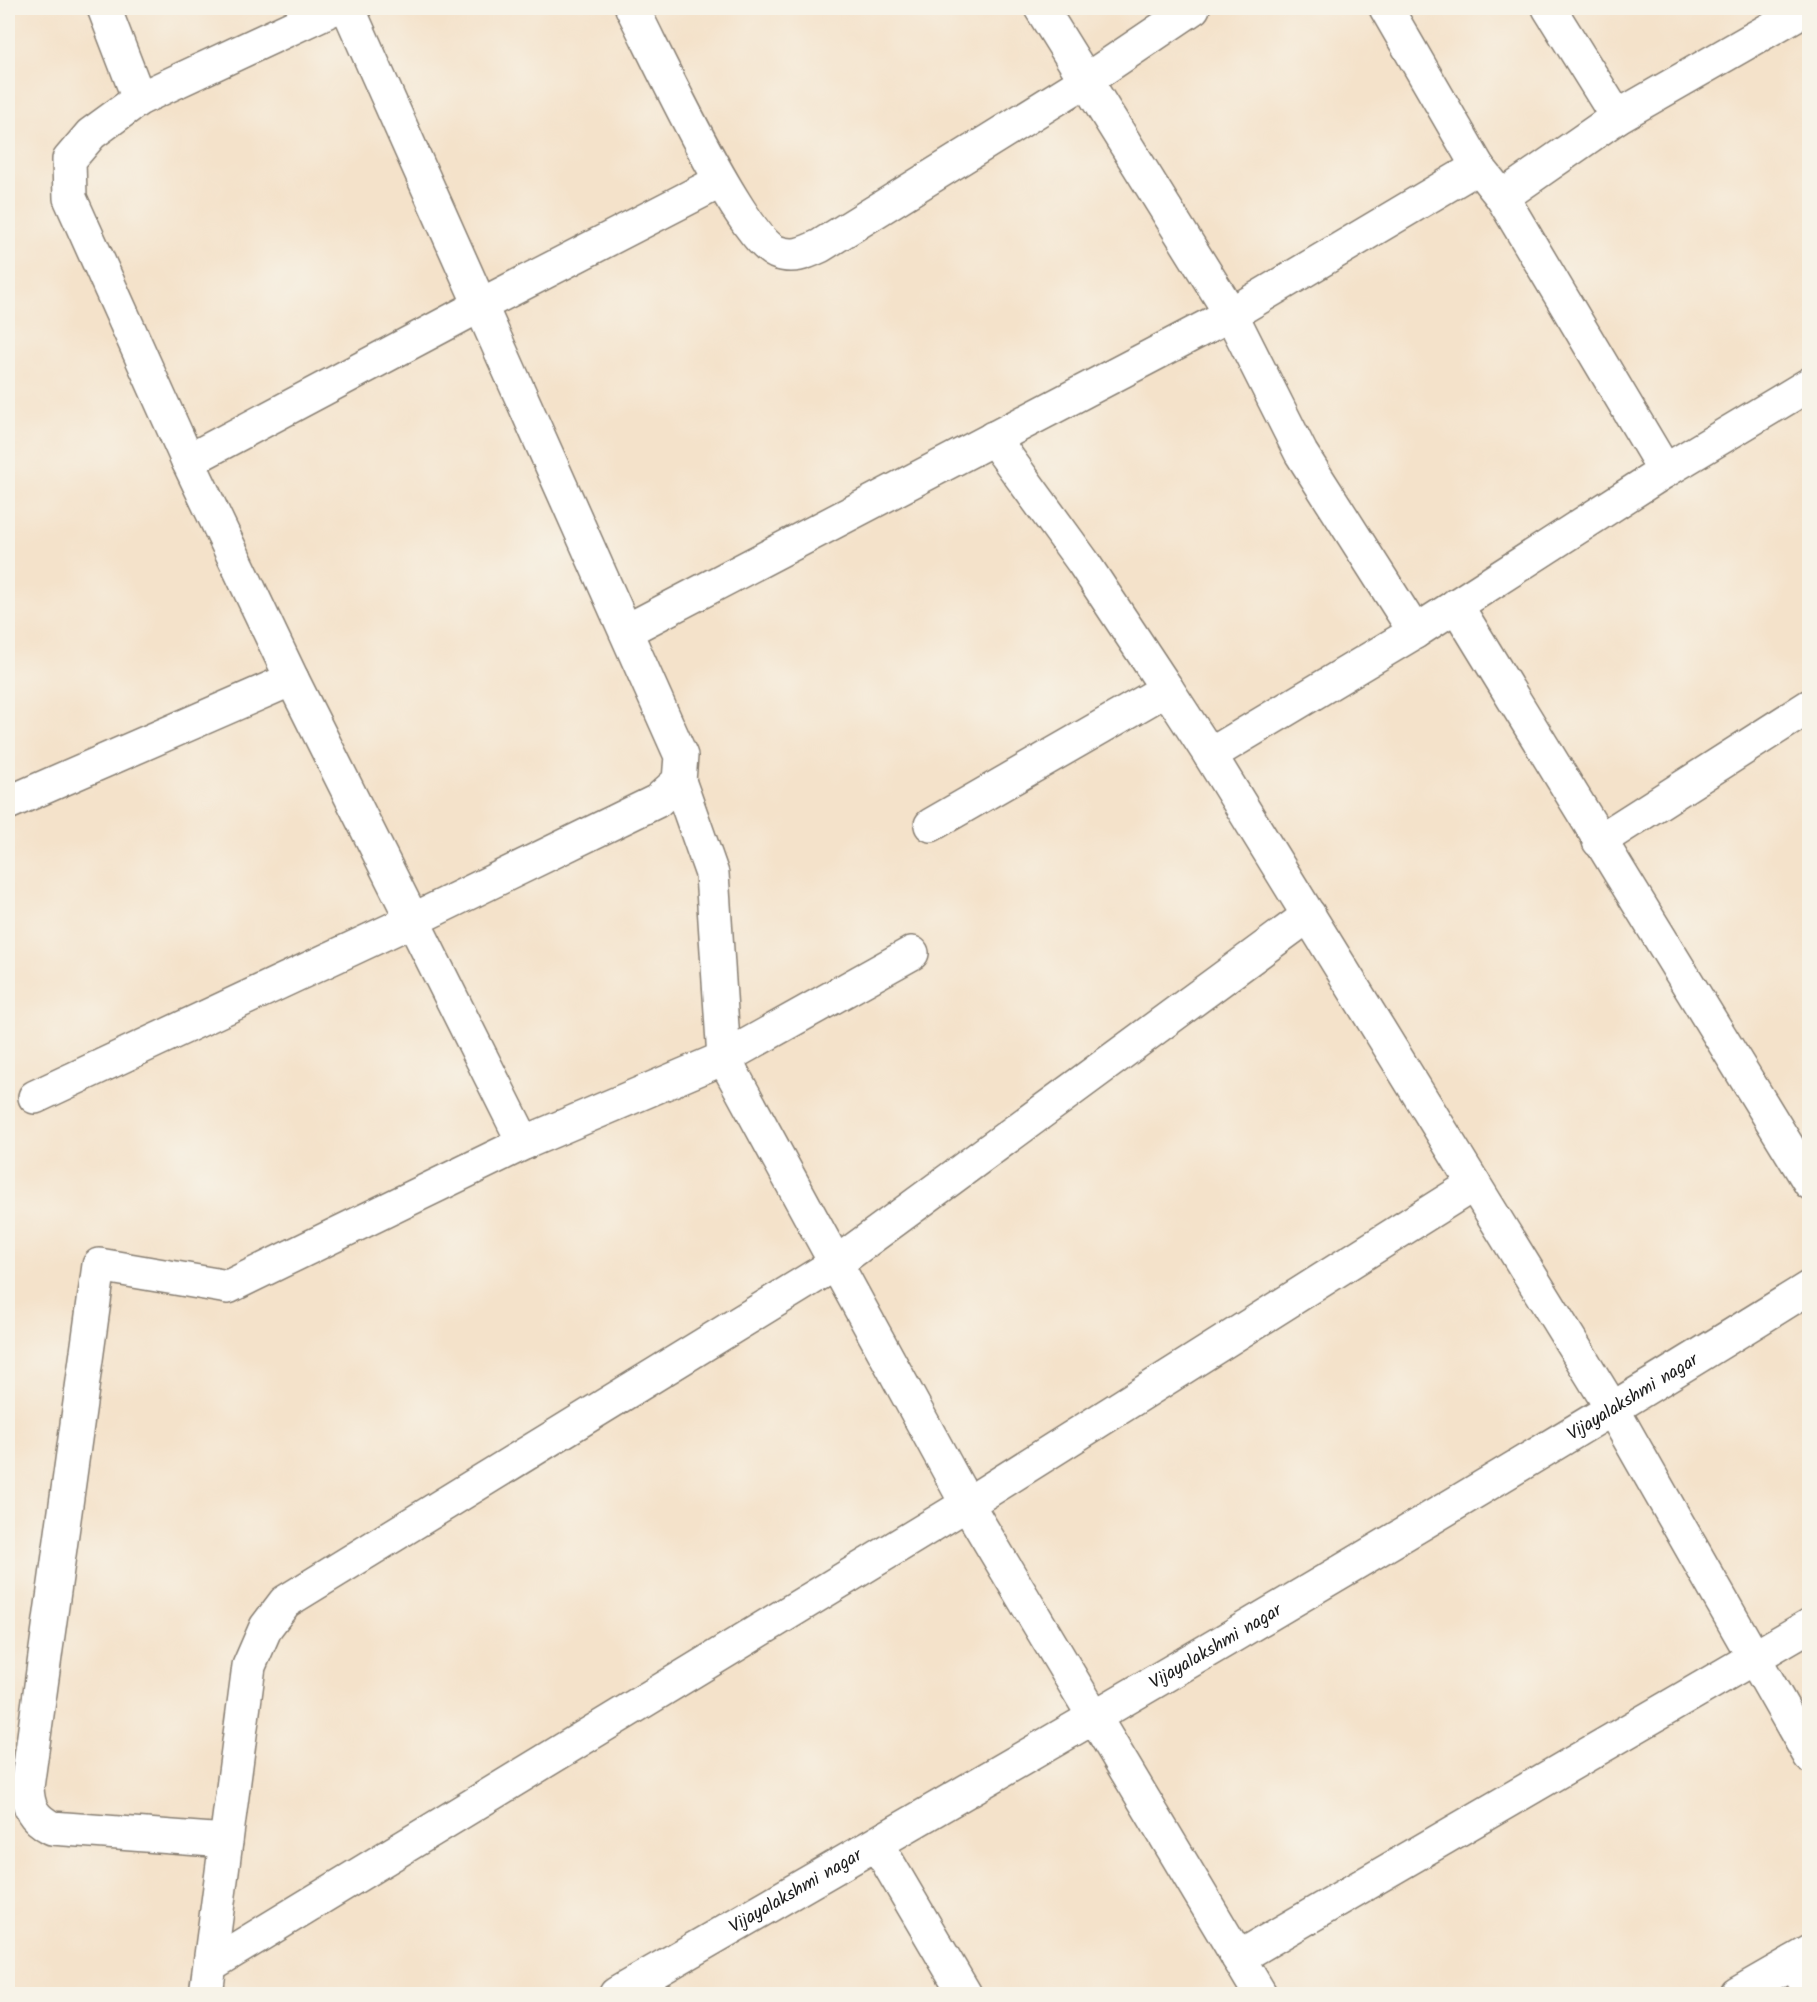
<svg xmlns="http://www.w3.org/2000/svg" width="1817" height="2002" font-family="Kalam,sans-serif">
	<rect width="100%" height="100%" fill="#f7f3e8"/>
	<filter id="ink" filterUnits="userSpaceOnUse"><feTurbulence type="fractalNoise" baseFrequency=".0167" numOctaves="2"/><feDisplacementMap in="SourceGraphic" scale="12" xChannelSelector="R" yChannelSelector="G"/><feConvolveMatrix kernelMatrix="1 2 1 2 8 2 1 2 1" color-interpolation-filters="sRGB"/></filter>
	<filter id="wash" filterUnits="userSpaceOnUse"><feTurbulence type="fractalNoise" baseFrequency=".008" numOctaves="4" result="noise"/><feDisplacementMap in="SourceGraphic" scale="24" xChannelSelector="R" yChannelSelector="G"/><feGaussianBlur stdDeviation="1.35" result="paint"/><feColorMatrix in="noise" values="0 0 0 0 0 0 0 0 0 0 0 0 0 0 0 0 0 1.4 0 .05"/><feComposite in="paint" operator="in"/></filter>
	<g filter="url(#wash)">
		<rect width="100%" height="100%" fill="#f4e2ca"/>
	</g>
	<g filter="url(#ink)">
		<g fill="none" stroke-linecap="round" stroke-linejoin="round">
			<defs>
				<g id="minor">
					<path d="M 104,8 L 139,99"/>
					<path d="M 334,8 L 139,99 L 91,134 L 69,160 L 70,198 L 188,461 L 292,679 L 524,1143"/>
					<path d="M 632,8 C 655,52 739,235 776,252 C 793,259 805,253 820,246 L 1085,81 L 1193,8"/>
					<path d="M 1041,8 L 1231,314 L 1301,453 L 1415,632"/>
					<path d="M 1386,8 L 1478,167 L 1502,197 L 1665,471"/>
					<path d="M 1549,8 L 1617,117"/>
					<path d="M 1502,197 L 1617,117 L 1807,8"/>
					<path d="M 993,438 L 1083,562 L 1167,689"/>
					<path d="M 188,461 L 479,306 L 721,181"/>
					<path d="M 1456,605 L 1810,1183"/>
					<path d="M 626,631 L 1231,314 L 1478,167"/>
					<path d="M 1210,755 L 1415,632 L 1665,471 L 1810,384"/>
					<path d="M 679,781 L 712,874 L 724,1058 L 912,953"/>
					<path d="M 8,803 L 292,679"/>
					<path d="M 931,825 L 1167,689 L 1210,755 L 1613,1410 L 1810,1756"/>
					<path d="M 1599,841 L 1810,706"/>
					<path d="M 35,1097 L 413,920 L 657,801 L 679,781 L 681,756 L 348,8"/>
					<path d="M 226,1841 L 52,1828 C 33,1818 28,1808 27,1787 L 99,1265 L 228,1287 L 524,1143 L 724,1058 L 967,1504 L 1260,1994"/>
					<path d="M 877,1844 L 965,1994"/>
					<path d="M 1238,1958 L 1810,1625"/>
					<path d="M 1793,1962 L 1810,1991"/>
					<path d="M 212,1964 L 967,1504 L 1474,1184"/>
					<path d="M 206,1994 L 249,1666 L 266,1627 L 285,1602 L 835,1264 L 1309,915"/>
					<path id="s1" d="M 616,1994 C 1016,1763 1417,1532 1810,1287"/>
					<path d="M 1737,1994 L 1810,1952"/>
				</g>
			</defs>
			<!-- minor casing -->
			<use href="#minor" stroke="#887f73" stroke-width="36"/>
			<!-- minor -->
			<use href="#minor" stroke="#fff" stroke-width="33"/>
		</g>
	</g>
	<g text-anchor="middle" stroke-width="6" stroke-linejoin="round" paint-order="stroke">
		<!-- street labels -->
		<g font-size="18" fill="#1c1c1c" stroke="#f7f3e8">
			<text dy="6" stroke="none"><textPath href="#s1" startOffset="1179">Vijayalakshmi nagar</textPath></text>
			<text dy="6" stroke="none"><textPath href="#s1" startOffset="693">Vijayalakshmi nagar</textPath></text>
			<text dy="6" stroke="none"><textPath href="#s1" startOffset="207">Vijayalakshmi nagar</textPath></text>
		</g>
	</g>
	<!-- margin -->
	<rect width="1817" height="2002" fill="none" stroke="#f7f3e8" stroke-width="30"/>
</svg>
